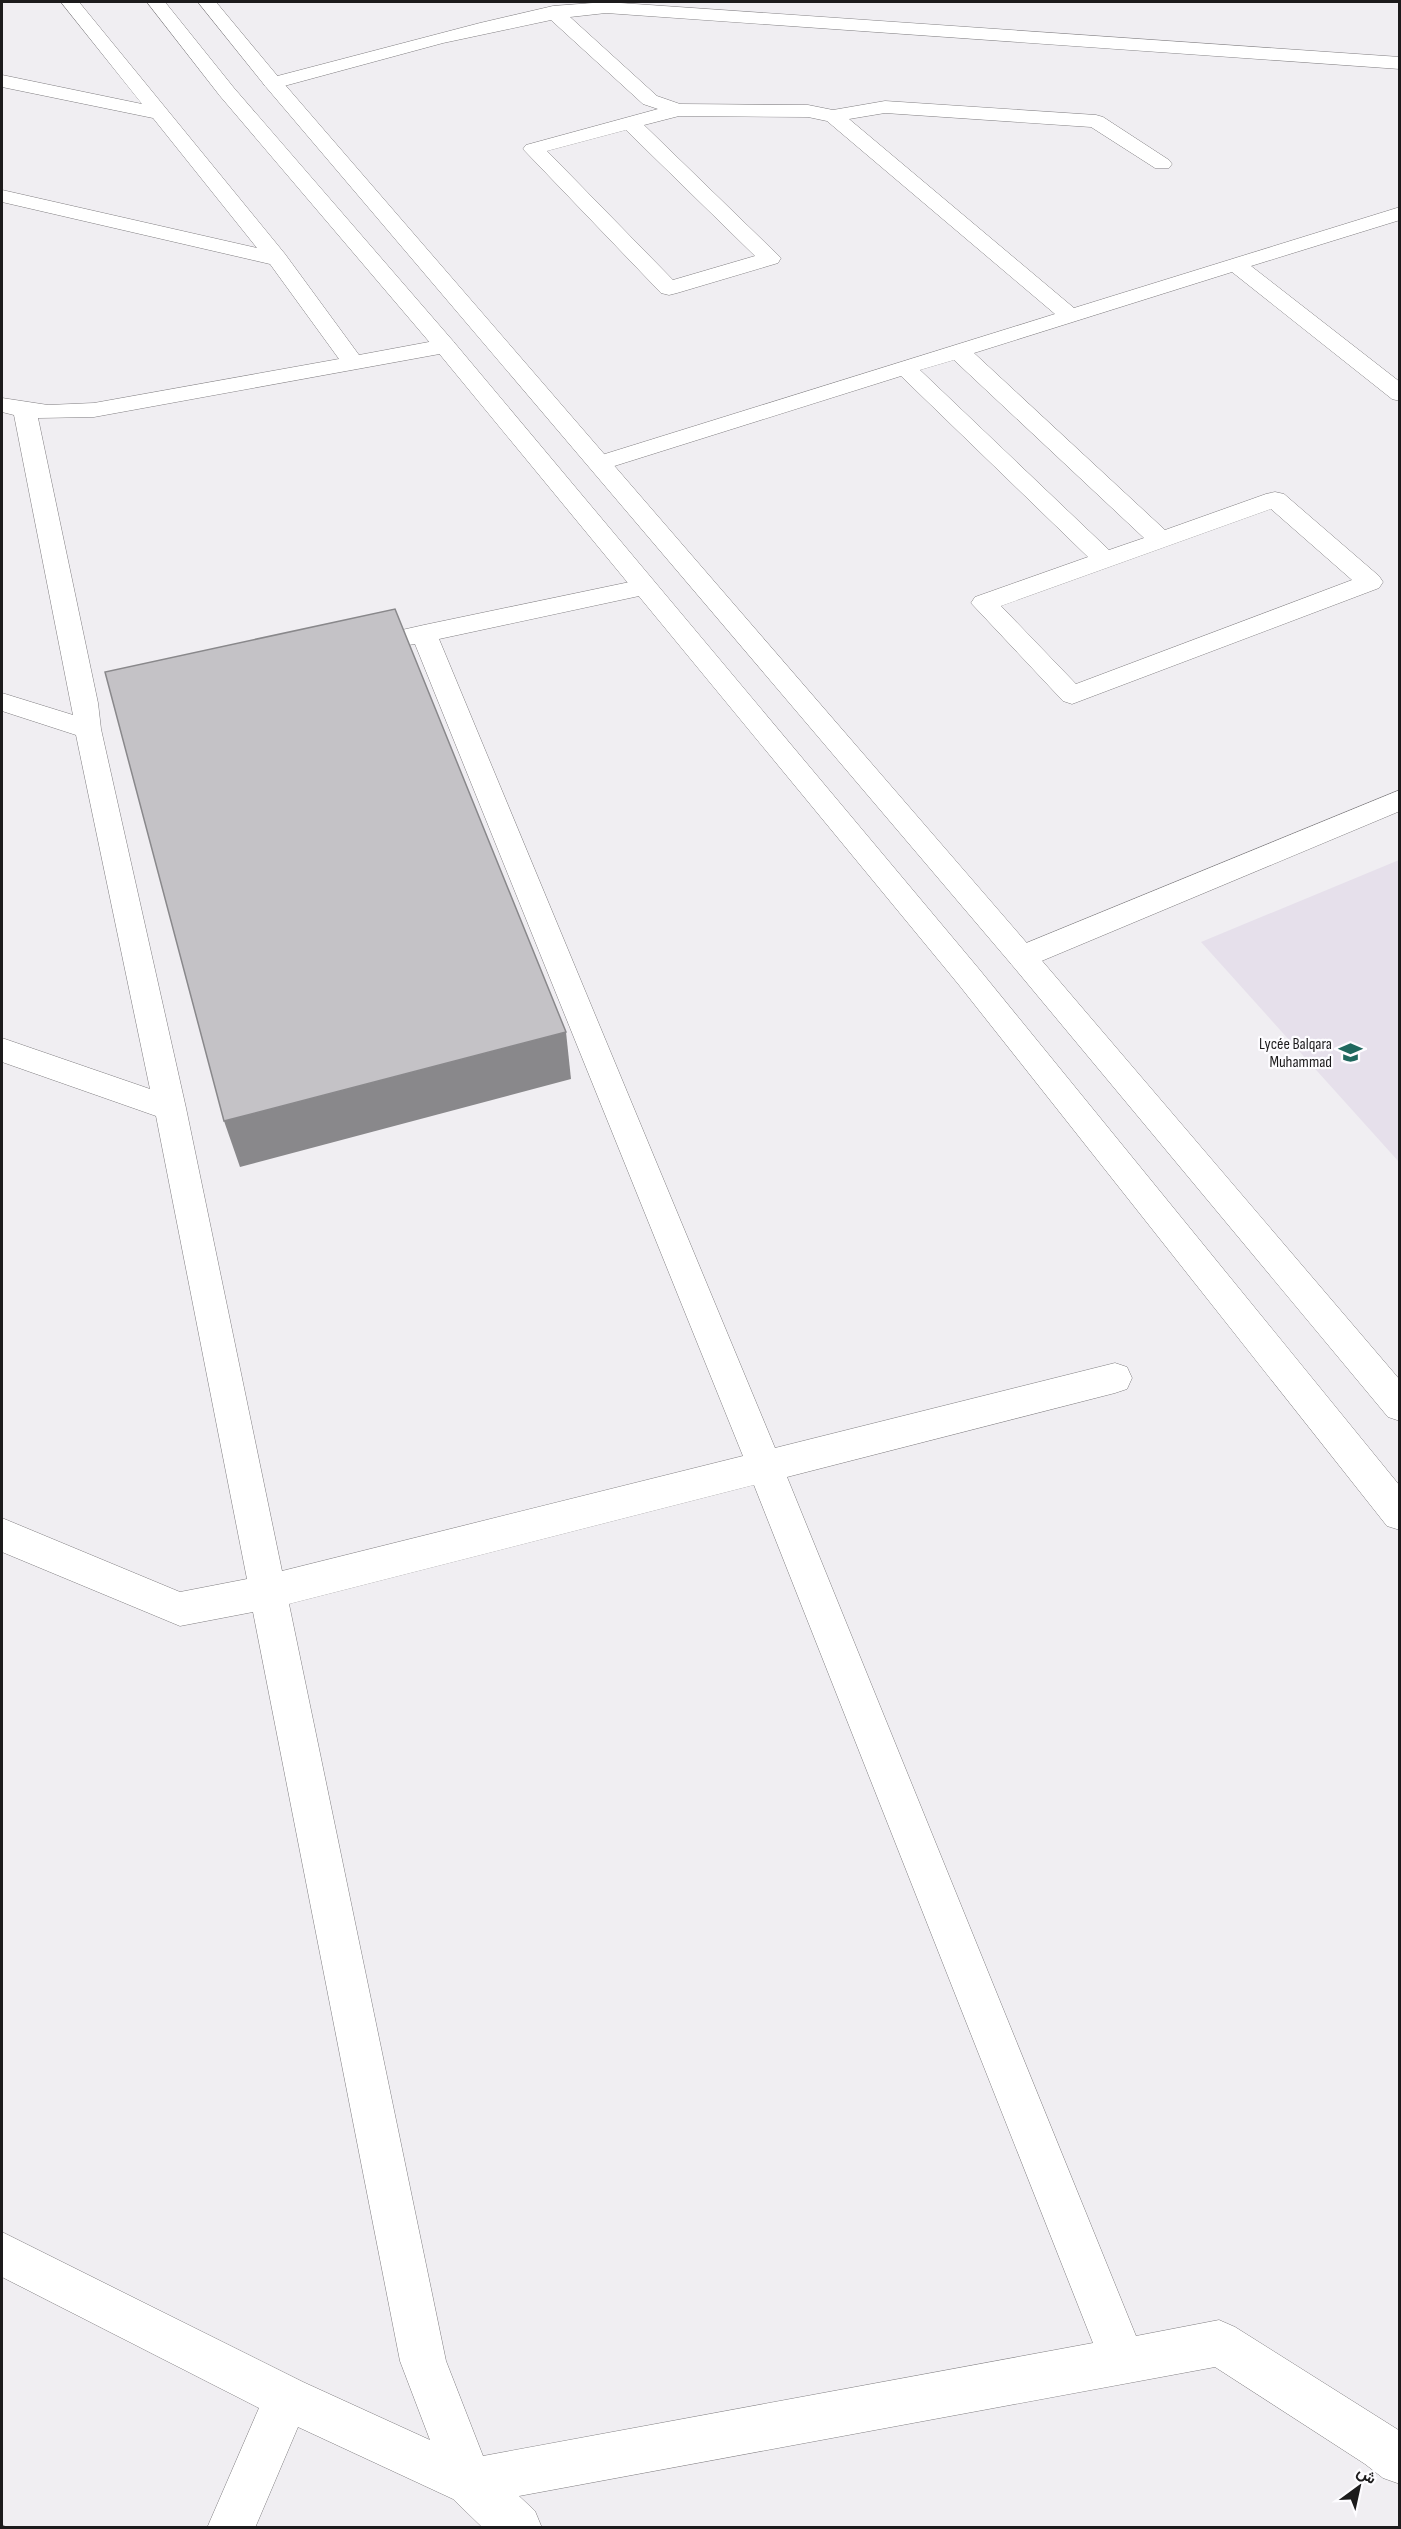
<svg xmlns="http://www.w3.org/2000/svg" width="1401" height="2529" font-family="'Sofia Sans Condensed',Vazirmatn,sans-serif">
	<rect width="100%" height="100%" fill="#f0eef2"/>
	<!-- built -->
	<path fill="#e6e0eb" d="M 1399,860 L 1399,1162 L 1201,942 Z"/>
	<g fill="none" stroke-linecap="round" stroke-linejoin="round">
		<defs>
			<g id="minor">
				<path d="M 61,2 L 79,2 L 285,254 L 359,355 L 445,339 L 453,341 L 456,346 L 453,351 L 445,353 L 94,417 L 38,418 L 98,703 L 101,729 L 186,1108 L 282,1571 L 743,1456 L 415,644 L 402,646 L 393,644 L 389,638 L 393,632 L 424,625 L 644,579 L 653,581 L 657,587 L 653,593 L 439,639 L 775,1448 L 1115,1363 L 1127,1367 L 1132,1378 L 1127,1389 L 1115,1393 L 787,1477 L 1136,2336 L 1219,2320 L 1235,2327 L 1400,2431 L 1400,2484 L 1383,2478 L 1365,2464 L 1215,2367 L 519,2496 L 535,2511 L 542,2528 L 483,2528 L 453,2499 L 298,2427 L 255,2528 L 207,2528 L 259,2408 L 2,2277 L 2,2232 L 303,2382 L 430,2440 L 400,2361 L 253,1612 L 180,1626 L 2,1552 L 2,1518 L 180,1592 L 247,1579 L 156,1116 L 2,1062 L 2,1038 L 150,1089 L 76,735 L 2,711 L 2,693 L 73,715 L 14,415 L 2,412 L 2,398 L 48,405 L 94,403 L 339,359 L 270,264 L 2,202 L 2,190 L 257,248 L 153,118 L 2,87 L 2,75 L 142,104 ZM 754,1485 L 1093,2343 L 483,2456 L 446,2361 L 289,1604 Z"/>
				<path d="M 606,2 L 1400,57 L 1400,69 L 606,13 L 570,17 L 657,96 L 680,104 L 808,105 L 833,110 L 885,101 L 1096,115 L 1103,117 L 1169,160 L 1172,164 L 1169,168 L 1155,168 L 1091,127 L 885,113 L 849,119 L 1074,308 L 1400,207 L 1400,220 L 1251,266 L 1400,382 L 1400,401 L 1392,399 L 1232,272 L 974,353 L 1165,530 L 1266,494 L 1275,492 L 1284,494 L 1379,576 L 1383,582 L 1379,588 L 1072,704 L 1063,701 L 971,603 L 975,597 L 1088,557 L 901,376 L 608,468 L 600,470 L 592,468 L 588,463 L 592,458 L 1055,314 L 827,121 L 808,117 L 679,116 L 644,125 L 781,258 L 778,263 L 677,293 L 669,295 L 661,293 L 523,149 L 526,145 L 658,109 L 643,104 L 551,20 L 443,43 L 273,89 L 266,87 L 263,83 L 266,79 L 480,23 L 553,6 ZM 626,130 L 755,256 L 673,280 L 547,151 ZM 954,360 L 1144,538 L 1109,550 L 920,370 ZM 1271,509 L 1352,580 L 1076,684 L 1001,606 Z"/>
				<path d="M 1400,790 L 1400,811 L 1032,965 L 1022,968 L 1012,965 L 1007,957 L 1012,949 Z"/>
			</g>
			<g id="secondary">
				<path d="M 147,2 L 165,2 L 234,88 L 453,341 L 979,969 L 1400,1486 L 1400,1530 L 1387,1526 L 959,985 L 437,351 L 220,96 Z"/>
				<path d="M 198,2 L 216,2 L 280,79 L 1032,949 L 1400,1380 L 1400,1421 L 1388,1417 L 1012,965 L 266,87 Z"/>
			</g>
		</defs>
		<!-- minor casing -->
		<use href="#minor" stroke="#807e81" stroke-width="1"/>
		<!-- secondary casing -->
		<use href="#secondary" stroke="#807e81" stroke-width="1"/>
		<!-- minor -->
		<use href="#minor" fill="#fff" fill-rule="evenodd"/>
		<!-- secondary -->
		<use href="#secondary" fill="#fff" fill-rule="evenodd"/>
	</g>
	<!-- shaded-wall -->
	<g fill="#89888b">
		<path d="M 566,1032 L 571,1079 L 240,1167 L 224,1121 Z"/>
		<path d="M 2,2524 L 8,2528 L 2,2528 Z"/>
	</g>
	<!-- building -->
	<path fill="#c4c2c6" stroke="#89888b" stroke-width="1.5" d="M 395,609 L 566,1032 L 224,1121 L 105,672 Z"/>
	<!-- icons -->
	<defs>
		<symbol id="school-bare" viewBox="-9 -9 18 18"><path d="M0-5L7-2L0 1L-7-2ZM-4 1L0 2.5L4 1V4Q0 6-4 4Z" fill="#1f685e" stroke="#fdfcff" stroke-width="2.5" paint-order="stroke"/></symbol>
	</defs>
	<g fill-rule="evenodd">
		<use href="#school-bare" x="1334" y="1036" width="33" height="33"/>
	</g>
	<g text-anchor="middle" stroke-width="4.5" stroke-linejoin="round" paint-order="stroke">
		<!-- poi labels -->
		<g font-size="16" fill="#1c1b1c" stroke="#fdfcff" text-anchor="end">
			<text x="1332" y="1049">Lycée Balqara<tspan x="1332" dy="18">Muhammad</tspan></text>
		</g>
	</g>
	<!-- border -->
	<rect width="1401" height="2529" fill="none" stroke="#1c1b1c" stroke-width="6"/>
	<!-- north arrow -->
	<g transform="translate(1359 2487) rotate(33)" stroke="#fdfcff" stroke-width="4.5" paint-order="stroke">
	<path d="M0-4.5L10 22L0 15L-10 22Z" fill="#1c1b1c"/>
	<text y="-9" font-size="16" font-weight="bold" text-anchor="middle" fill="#1c1b1c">ش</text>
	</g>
</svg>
